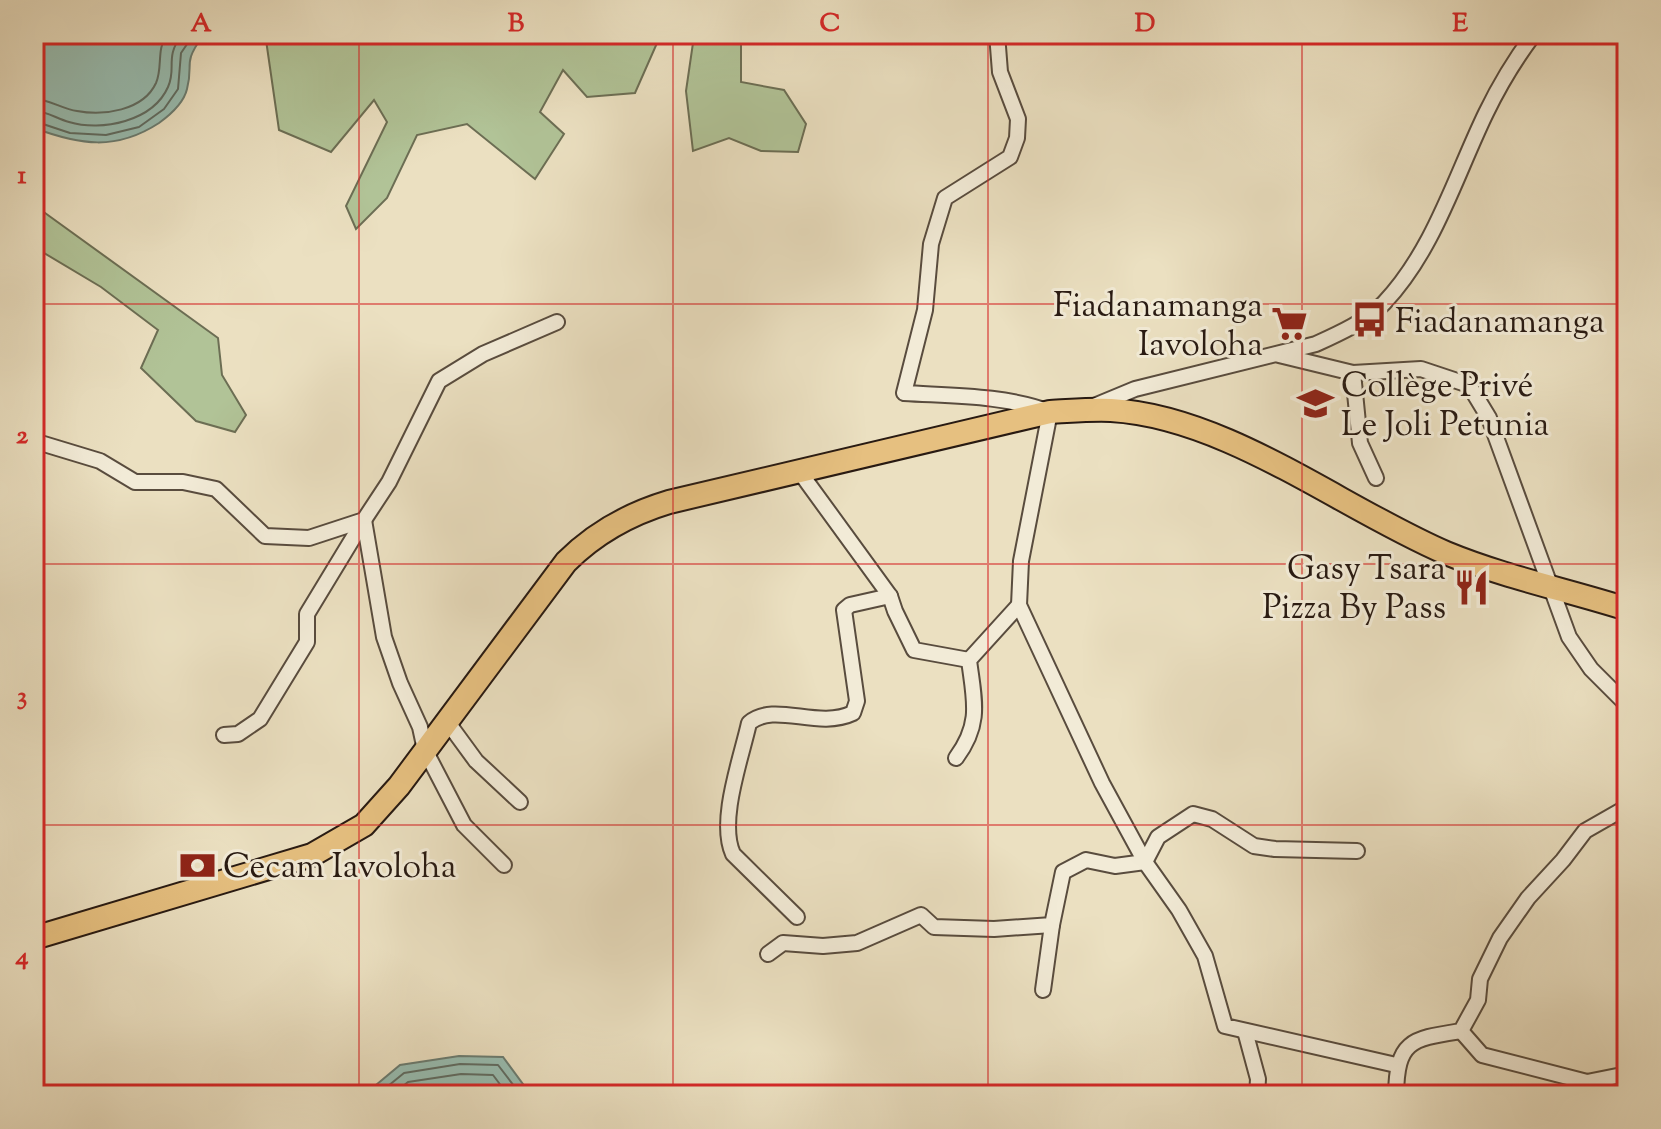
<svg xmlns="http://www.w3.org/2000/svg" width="1661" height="1129" font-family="'Sorts Mill Goudy',serif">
	<rect width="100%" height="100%" fill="#ebe0c1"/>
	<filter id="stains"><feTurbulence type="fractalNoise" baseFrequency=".0025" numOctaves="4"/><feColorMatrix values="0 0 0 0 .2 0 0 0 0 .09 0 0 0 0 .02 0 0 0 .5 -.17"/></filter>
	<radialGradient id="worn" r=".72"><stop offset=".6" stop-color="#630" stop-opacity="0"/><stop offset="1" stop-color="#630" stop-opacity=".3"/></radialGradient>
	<!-- green -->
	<g fill="#b1c397" stroke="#6c6e54" stroke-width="2">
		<path d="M 278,34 L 744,34 L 741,41 L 741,82 L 784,90 L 806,124 L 798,152 L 761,151 L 729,138 L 693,151 L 686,91 L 693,43 L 661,34 L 635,93 L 587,97 L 563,70 L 540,112 L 564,134 L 535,179 L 467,124 L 417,135 L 387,198 L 356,229 L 346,206 L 387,122 L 374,100 L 331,152 L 279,130 L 266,40 Z"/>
		<path d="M 34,205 L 218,338 L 222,375 L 246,415 L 235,432 L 196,421 L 141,368 L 158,330 L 101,287 L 34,247 Z"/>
	</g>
	<!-- water -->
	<g fill="#98bdb1" stroke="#6b7c71" stroke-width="2">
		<path d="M 34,34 L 218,34 L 202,37 C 182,65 194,63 187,89 C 184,102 170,115 159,123 C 116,151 80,145 34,128 Z"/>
		<path d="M 459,1056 L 503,1057 L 531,1095 L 364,1095 L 400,1065 Z"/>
	</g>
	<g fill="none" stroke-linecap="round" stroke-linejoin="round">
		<!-- shore -->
		<g stroke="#606c62" stroke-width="2">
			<path d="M 34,99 C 49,99 62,109 77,111 C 103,116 143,111 156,83 C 163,67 156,50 167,34"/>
			<path d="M 34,111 C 47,111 57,119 69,122 C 102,132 153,121 168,87 C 177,67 164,59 182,34"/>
			<path d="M 34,121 L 70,133 L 106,135 L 139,127 L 164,109 L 178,89 L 181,53 L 194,34"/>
			<path d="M 377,1095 L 404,1073 L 460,1064 L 498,1065 L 521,1095"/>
			<path d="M 392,1095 L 408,1082 L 461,1074 L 493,1075 L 508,1095"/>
			<path d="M 411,1095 L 461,1086 L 486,1087 L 494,1095"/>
		</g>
		<defs>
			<g id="minor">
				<path d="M 997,34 L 1000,72 L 1018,119 L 1017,138 L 1010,157 L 945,198 L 931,244 L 925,310 L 904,393 C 953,396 1004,395 1050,412 L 1021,561 L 1019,605 L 1102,783 L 1145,862 L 1179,910 L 1205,956 L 1225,1026 L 1396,1065"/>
				<path d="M 1279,355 L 1353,373 L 1421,369 L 1469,385 L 1489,418 L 1569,637 L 1591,669 L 1627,705"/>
				<path d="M 1353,373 L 1360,443 L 1376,478"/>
				<path d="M 1094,406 L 1135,389 L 1316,344 C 1338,334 1367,321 1384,303 C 1434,250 1455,177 1486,113 C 1499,86 1516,58 1534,34"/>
				<path d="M 34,441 L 100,461 L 135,482 L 183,482 L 216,489 L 265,536 L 309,538 L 364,520 L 389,482 L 439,381 L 483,354 L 557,322"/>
				<path d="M 799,471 L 890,596 L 895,611 L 914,650 L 969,660"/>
				<path d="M 364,520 L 384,637 L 400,683 L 420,727 L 425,750 L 464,825 L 504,865"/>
				<path d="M 446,720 L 476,761 L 520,802"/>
				<path d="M 224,735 L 238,734 L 260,719 L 307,642 L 307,614 L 364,520"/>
				<path d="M 956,758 C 982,723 974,700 969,660 L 1019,605"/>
				<path d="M 797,917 L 733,854 C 718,821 741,759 749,723 C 775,701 817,730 853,713 L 857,701 L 844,610 L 850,605 L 890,596"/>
				<path d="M 768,954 L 783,943 L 823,946 L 857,943 L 921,915 L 934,927 L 994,929 L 1052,925 L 1063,872 L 1086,860 L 1115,866 L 1145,862 L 1158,837 L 1193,814 L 1212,819 L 1254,846 L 1275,849 L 1357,851"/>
				<path d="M 1043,990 L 1052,925"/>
				<path d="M 1245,1031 L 1258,1079 L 1257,1095"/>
				<path d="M 1461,1031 L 1482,1055 L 1587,1082 L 1627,1074"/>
				<path d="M 1396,1095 C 1397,1040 1411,1039 1461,1031 L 1478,1000 L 1480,979 L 1500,938 L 1528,898 L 1563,860 L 1585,831 L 1627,807"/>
			</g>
			<path id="primary" d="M 34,938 L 312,855 L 364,825 L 399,786 L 566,562 C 595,533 629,514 669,502 L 1050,412 C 1071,411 1091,409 1111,410 C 1228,417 1341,508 1446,553 C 1504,577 1567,590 1627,609"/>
		</defs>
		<!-- minor casing -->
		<use href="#minor" stroke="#594c3e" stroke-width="18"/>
		<!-- primary casing -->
		<use href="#primary" stroke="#281a12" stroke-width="26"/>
		<!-- minor -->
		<use href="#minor" stroke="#f2ebd7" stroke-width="14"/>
		<!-- primary -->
		<use href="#primary" stroke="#e6c080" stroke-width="22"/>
	</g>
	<!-- grid -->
	<path fill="none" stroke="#d62828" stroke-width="2" stroke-opacity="0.55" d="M 359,34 L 359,1095M 673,34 L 673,1095M 988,34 L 988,1095M 1302,34 L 1302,1095M 34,304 L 1627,304M 34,564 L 1627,564M 34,825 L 1627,825"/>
	<!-- icons -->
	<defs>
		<symbol id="bus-bare" viewBox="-9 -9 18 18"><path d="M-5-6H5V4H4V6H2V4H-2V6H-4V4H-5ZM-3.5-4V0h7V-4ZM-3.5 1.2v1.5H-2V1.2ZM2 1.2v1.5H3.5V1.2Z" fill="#8f2418" stroke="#f2ebd7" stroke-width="2.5" paint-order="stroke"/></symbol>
		<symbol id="supermarket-bare" viewBox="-9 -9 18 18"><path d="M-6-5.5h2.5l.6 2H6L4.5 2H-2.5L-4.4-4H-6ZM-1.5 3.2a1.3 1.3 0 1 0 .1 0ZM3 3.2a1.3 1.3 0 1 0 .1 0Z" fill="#8f2418" stroke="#f2ebd7" stroke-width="2.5" paint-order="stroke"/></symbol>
		<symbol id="school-bare" viewBox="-9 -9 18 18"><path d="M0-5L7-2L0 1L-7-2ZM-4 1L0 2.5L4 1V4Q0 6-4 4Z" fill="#8f2418" stroke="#f2ebd7" stroke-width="2.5" paint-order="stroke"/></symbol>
		<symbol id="restaurant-bare" viewBox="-9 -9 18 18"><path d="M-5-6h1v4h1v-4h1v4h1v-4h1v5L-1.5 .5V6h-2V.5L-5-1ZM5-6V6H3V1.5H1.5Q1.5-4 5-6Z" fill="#8f2418" stroke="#f2ebd7" stroke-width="2.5" paint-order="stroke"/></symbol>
		<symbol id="bank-bare" viewBox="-9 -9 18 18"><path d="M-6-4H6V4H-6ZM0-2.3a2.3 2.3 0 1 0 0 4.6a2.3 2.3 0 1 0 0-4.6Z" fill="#8f2418" stroke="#f2ebd7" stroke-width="2.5" paint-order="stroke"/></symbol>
	</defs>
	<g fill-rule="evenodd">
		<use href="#bus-bare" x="1344" y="294" width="51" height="51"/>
		<use href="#supermarket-bare" x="1264" y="298" width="51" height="51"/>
		<use href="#school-bare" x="1290" y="378" width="51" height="51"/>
		<use href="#restaurant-bare" x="1446" y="562" width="51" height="51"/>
		<use href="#bank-bare" x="172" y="840" width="51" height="51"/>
	</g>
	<g text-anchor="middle" stroke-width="6" stroke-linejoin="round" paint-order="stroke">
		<!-- poi labels -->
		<g font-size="34" fill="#281a12" stroke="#f2ebd7" text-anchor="start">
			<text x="1263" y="316" text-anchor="end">Fiadanamanga<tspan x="1263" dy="39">Iavoloha</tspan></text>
			<text x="1395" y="332">Fiadanamanga</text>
			<text x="1341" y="396">Collège Privé<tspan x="1341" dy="39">Le Joli Petunia</tspan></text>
			<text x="1446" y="579" text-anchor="end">Gasy Tsara<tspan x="1446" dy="39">Pizza By Pass</tspan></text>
			<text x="223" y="877">Cecam Iavoloha</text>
		</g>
	</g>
	<!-- margin -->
	<rect width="1661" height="1129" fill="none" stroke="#ebe0c1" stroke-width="88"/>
	<rect x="44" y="44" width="1573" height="1041" fill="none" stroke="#d62828" stroke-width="3"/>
	<g font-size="26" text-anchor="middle" font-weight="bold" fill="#d62828">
		<text x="201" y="31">A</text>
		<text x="516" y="31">B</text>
		<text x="830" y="31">C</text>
		<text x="1145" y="31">D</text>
		<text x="1460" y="31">E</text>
		<text x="22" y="183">1</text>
		<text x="22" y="443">2</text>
		<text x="22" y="704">3</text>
		<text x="22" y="964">4</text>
	</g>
	<rect width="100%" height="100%" filter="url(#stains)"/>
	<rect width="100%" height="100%" fill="url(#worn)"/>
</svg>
